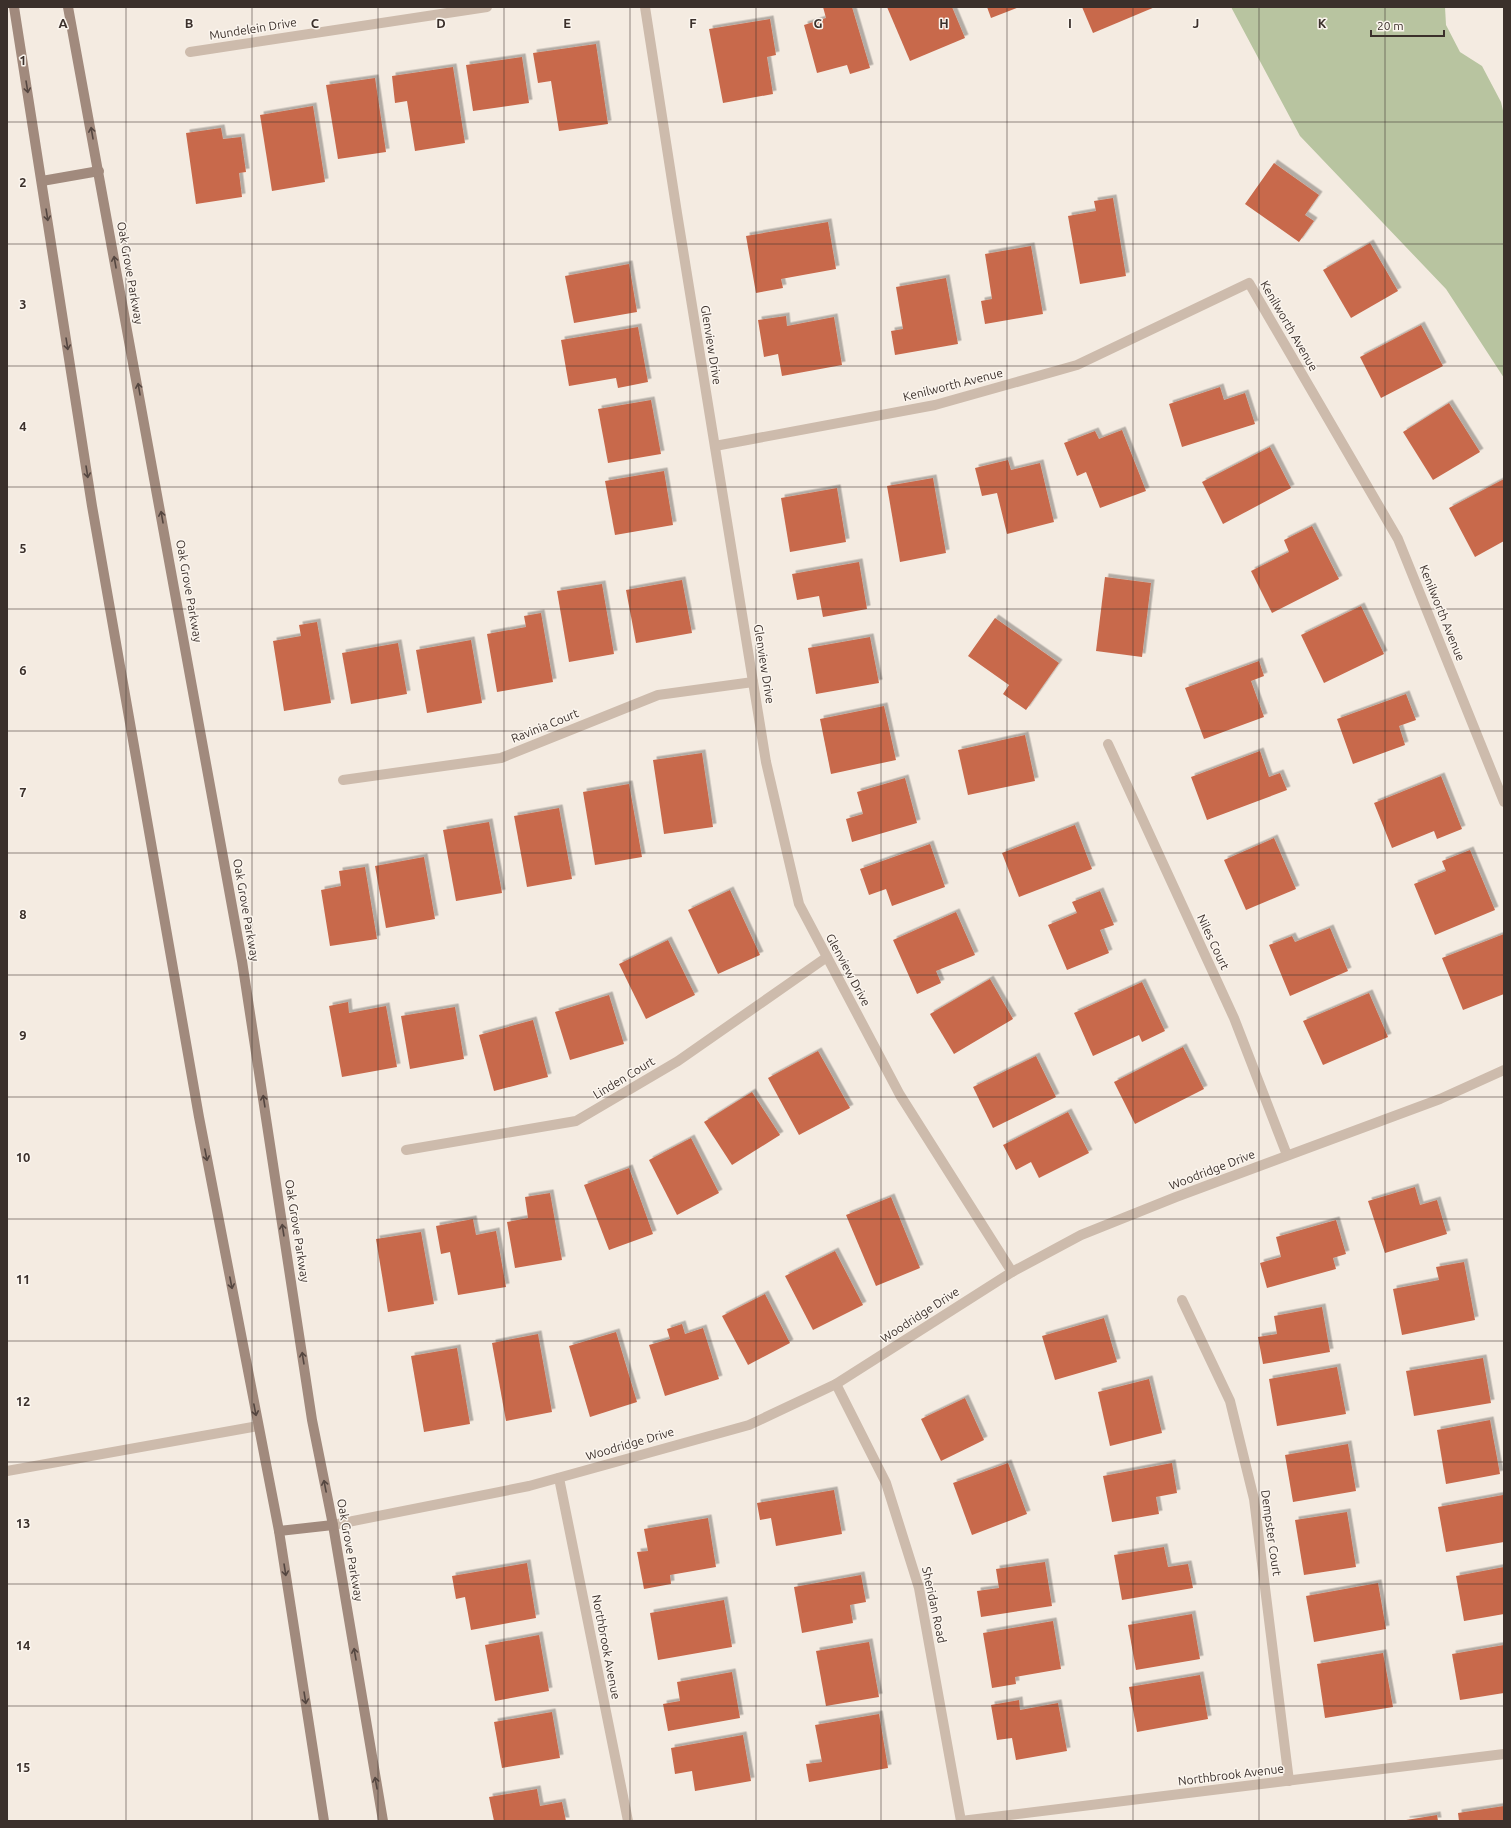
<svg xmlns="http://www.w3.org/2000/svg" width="1511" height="1828" font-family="Ubuntu,sans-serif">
	<defs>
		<filter id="shadow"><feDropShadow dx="3.5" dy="-3.5" stdDeviation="0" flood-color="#0004"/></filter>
	</defs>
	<rect width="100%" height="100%" fill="#f4ebe1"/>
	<!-- green -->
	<path fill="#b8c4a0" d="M 1231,7 L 1445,7 L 1446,25 L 1460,52 L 1482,66 L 1501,102 L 1504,115 L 1504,378 L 1446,289 L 1300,136 Z"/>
	<!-- building -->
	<g fill="#c8694b" filter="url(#shadow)">
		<path d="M 823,7 L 852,7 L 870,68 L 850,74 L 847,65 L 817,73 L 804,25 L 826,18 Z"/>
		<path d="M 887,7 L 952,7 L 965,38 L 910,61 Z"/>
		<path d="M 987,7 L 1019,7 L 991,18 Z"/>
		<path d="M 1082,7 L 1155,7 L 1093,33 Z"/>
		<path d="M 770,19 L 776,55 L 767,57 L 773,94 L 723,103 L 709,29 Z"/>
		<path d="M 596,44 L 608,124 L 559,131 L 551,81 L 538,83 L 533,53 Z"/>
		<path d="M 522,57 L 529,103 L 473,111 L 466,65 Z"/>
		<path d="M 453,67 L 465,143 L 415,151 L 407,101 L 395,103 L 392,76 Z"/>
		<path d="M 375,78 L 386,152 L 338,159 L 326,85 Z"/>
		<path d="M 313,106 L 325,182 L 272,191 L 260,115 Z"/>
		<path d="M 221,128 L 223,139 L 241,137 L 246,172 L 239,173 L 242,197 L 196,204 L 186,133 Z"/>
		<path d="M 1274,163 L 1319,195 L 1305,215 L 1314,221 L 1299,242 L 1245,204 Z"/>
		<path d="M 1113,198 L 1126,276 L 1080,284 L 1068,216 L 1096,211 L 1094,201 Z"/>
		<path d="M 828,222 L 836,269 L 781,279 L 783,288 L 756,293 L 746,236 Z"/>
		<path d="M 1370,243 L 1398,291 L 1351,318 L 1323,270 Z"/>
		<path d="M 1031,246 L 1043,314 L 985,324 L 981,301 L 992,299 L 985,254 Z"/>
		<path d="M 629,264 L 637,312 L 574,323 L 565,276 Z"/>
		<path d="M 946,278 L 958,344 L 895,355 L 891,331 L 903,329 L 896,287 Z"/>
		<path d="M 786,316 L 787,326 L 834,317 L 842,365 L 782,376 L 778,354 L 764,357 L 758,320 Z"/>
		<path d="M 1421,325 L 1443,366 L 1381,398 L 1360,357 Z"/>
		<path d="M 638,327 L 648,382 L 618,388 L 616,378 L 569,386 L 561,340 Z"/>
		<path d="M 1220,387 L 1224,400 L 1245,393 L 1255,424 L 1182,447 L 1169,404 Z"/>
		<path d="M 651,400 L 661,454 L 608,463 L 598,409 Z"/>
		<path d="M 1449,403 L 1480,452 L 1433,480 L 1403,432 Z"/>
		<path d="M 1122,430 L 1146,491 L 1100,508 L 1086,472 L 1077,476 L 1064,443 L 1095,431 L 1099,439 Z"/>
		<path d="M 1270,447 L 1291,488 L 1223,524 L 1202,482 Z"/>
		<path d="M 1008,460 L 1011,470 L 1040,463 L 1054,522 L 1007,534 L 997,493 L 982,496 L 975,468 Z"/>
		<path d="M 664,471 L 673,525 L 615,535 L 605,481 Z"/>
		<path d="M 933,478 L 946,553 L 900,562 L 887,486 Z"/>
		<path d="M 1504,479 L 1504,541 L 1475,557 L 1449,508 Z"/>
		<path d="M 837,488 L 846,542 L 790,552 L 781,498 Z"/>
		<path d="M 1312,526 L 1339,579 L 1272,613 L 1251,571 L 1289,552 L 1284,540 Z"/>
		<path d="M 859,562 L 867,609 L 823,617 L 819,596 L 797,600 L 792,574 Z"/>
		<path d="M 1105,577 L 1151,583 L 1142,657 L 1096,651 Z"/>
		<path d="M 682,580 L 692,633 L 636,643 L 626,590 Z"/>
		<path d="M 602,584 L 614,654 L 569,662 L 557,591 Z"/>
		<path d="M 1361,606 L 1384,654 L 1324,683 L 1301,635 Z"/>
		<path d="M 541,613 L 553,682 L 497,692 L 487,634 L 526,627 L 524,616 Z"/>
		<path d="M 995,618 L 1059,663 L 1026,710 L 1003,694 L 1009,685 L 968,656 Z"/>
		<path d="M 317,622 L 331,703 L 284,711 L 273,641 L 301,636 L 299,625 Z"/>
		<path d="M 870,637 L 879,683 L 816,694 L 808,648 Z"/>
		<path d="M 471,640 L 482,703 L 427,713 L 416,650 Z"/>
		<path d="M 398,643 L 407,694 L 351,704 L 342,653 Z"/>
		<path d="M 1259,661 L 1264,676 L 1251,681 L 1264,717 L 1204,739 L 1185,688 Z"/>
		<path d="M 1406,694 L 1416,720 L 1399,726 L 1405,745 L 1353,764 L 1337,719 Z"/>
		<path d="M 884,706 L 896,760 L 831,774 L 820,719 Z"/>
		<path d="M 1025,735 L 1035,781 L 968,795 L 958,750 Z"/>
		<path d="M 1260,751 L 1269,777 L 1280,773 L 1287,790 L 1207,820 L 1191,777 Z"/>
		<path d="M 702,753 L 713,827 L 664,834 L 653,760 Z"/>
		<path d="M 1441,776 L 1462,829 L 1437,839 L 1434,831 L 1392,848 L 1374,803 Z"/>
		<path d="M 905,778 L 917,823 L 852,842 L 846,819 L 863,814 L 857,792 Z"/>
		<path d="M 629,784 L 642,857 L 595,865 L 583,792 Z"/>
		<path d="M 559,808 L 572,879 L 527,887 L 514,816 Z"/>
		<path d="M 489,822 L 502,893 L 456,901 L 443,830 Z"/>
		<path d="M 1075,825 L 1092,869 L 1019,897 L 1002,853 Z"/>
		<path d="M 1274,838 L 1296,889 L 1246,910 L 1224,860 Z"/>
		<path d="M 930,844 L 945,887 L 892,906 L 886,889 L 869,895 L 860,869 Z"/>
		<path d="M 1470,850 L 1495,910 L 1435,935 L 1414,884 L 1446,871 L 1442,861 Z"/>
		<path d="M 424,857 L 435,919 L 386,928 L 375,866 Z"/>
		<path d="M 365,867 L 377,939 L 330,946 L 321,890 L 341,886 L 339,871 Z"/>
		<path d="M 730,890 L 760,955 L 718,974 L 688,910 Z"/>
		<path d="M 1100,891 L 1114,925 L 1100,930 L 1109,953 L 1067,970 L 1048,925 L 1077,913 L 1072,902 Z"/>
		<path d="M 956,912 L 975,955 L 936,971 L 941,983 L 917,994 L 893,940 Z"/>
		<path d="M 1330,928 L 1348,971 L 1290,996 L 1269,945 L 1292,936 L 1295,942 Z"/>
		<path d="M 1504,934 L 1504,994 L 1463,1010 L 1442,958 Z"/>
		<path d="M 668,940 L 695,995 L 646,1019 L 619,964 Z"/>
		<path d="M 990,979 L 1013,1019 L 954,1054 L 930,1014 Z"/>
		<path d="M 1142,982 L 1165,1031 L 1142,1042 L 1139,1035 L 1093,1056 L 1074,1013 Z"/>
		<path d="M 1369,993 L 1388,1037 L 1323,1065 L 1303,1021 Z"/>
		<path d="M 609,995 L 624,1044 L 570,1060 L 555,1012 Z"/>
		<path d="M 348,1002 L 349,1013 L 386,1006 L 397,1067 L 342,1077 L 329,1006 Z"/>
		<path d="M 455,1007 L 464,1059 L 410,1069 L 401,1016 Z"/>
		<path d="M 533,1020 L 548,1077 L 494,1091 L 479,1035 Z"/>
		<path d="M 1183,1047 L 1204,1089 L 1135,1124 L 1114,1082 Z"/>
		<path d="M 818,1051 L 850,1108 L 799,1135 L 768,1078 Z"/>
		<path d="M 1036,1056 L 1056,1097 L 993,1128 L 973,1087 Z"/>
		<path d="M 752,1092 L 780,1135 L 732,1165 L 704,1122 Z"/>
		<path d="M 1068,1112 L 1089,1153 L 1039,1178 L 1031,1162 L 1016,1170 L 1003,1145 Z"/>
		<path d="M 691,1138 L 719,1193 L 677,1215 L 649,1160 Z"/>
		<path d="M 629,1168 L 653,1234 L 609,1250 L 584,1185 Z"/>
		<path d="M 1415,1187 L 1420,1205 L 1437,1200 L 1447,1234 L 1385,1253 L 1368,1201 Z"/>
		<path d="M 550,1193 L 562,1260 L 515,1268 L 507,1222 L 528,1218 L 525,1197 Z"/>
		<path d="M 891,1197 L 920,1268 L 876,1286 L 846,1215 Z"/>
		<path d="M 473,1219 L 476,1235 L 496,1231 L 506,1287 L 458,1295 L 450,1252 L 441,1254 L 436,1226 Z"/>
		<path d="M 1336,1220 L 1346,1254 L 1333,1258 L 1336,1269 L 1267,1288 L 1260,1263 L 1281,1257 L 1276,1237 Z"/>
		<path d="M 421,1232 L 434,1304 L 388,1312 L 376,1239 Z"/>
		<path d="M 835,1251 L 863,1305 L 813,1330 L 785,1276 Z"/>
		<path d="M 1464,1262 L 1475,1320 L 1402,1335 L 1393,1289 L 1439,1280 L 1436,1267 Z"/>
		<path d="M 765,1294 L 790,1343 L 748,1365 L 722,1316 Z"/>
		<path d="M 1322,1307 L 1330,1352 L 1263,1364 L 1258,1337 L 1277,1334 L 1274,1316 Z"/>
		<path d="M 1104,1318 L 1117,1362 L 1055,1380 L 1042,1336 Z"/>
		<path d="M 682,1324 L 685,1334 L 703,1328 L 719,1379 L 665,1396 L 649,1345 L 670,1339 L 667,1329 Z"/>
		<path d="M 616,1332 L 637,1402 L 590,1417 L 569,1346 Z"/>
		<path d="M 538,1334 L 552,1412 L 506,1421 L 492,1343 Z"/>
		<path d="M 457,1348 L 470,1424 L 424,1432 L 411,1356 Z"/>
		<path d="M 1483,1358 L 1491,1403 L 1414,1416 L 1406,1371 Z"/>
		<path d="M 1337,1367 L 1346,1414 L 1277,1426 L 1269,1379 Z"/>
		<path d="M 1149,1379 L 1162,1433 L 1110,1446 L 1098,1392 Z"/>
		<path d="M 965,1398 L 984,1440 L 941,1461 L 921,1419 Z"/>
		<path d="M 1490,1420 L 1500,1474 L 1446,1484 L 1437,1430 Z"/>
		<path d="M 1348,1444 L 1356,1491 L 1293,1502 L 1285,1455 Z"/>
		<path d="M 1008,1463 L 1027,1514 L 972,1535 L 953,1483 Z"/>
		<path d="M 1172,1463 L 1177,1493 L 1156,1497 L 1159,1514 L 1112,1522 L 1103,1476 Z"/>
		<path d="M 834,1490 L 842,1534 L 776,1546 L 771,1518 L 760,1520 L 757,1503 Z"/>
		<path d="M 1503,1495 L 1504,1542 L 1446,1552 L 1438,1507 Z"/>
		<path d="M 1347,1512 L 1356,1567 L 1304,1575 L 1295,1520 Z"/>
		<path d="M 708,1518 L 716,1567 L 670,1575 L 671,1584 L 644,1589 L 637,1552 L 648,1551 L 644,1529 Z"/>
		<path d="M 1164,1547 L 1168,1567 L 1188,1564 L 1193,1588 L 1122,1600 L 1114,1555 Z"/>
		<path d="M 1045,1562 L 1052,1606 L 981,1617 L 977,1591 L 999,1588 L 996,1569 Z"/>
		<path d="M 527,1563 L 536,1618 L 471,1630 L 465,1597 L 456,1599 L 452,1576 Z"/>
		<path d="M 1504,1567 L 1504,1614 L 1464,1621 L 1456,1576 Z"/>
		<path d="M 861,1575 L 866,1602 L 850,1605 L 853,1623 L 802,1633 L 794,1587 Z"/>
		<path d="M 1378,1583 L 1386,1629 L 1314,1642 L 1306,1596 Z"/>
		<path d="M 724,1600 L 732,1647 L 658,1660 L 650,1613 Z"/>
		<path d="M 1192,1614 L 1200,1659 L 1136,1670 L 1128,1625 Z"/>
		<path d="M 1053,1621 L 1061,1669 L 1015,1677 L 1016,1684 L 992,1688 L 983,1633 Z"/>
		<path d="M 539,1635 L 549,1691 L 495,1701 L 485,1645 Z"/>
		<path d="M 869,1642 L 879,1697 L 826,1706 L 816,1651 Z"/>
		<path d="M 1504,1645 L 1504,1693 L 1460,1700 L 1452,1654 Z"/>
		<path d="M 1383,1653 L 1393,1707 L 1325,1718 L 1317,1664 Z"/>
		<path d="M 732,1672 L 740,1718 L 668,1731 L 663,1704 L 680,1701 L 677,1682 Z"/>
		<path d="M 1200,1675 L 1208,1719 L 1137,1732 L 1129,1687 Z"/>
		<path d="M 1019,1700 L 1020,1710 L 1058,1703 L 1067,1751 L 1016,1760 L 1012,1738 L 997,1740 L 991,1705 Z"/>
		<path d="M 552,1712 L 560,1758 L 502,1768 L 494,1722 Z"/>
		<path d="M 879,1714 L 888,1768 L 809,1782 L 806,1764 L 822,1762 L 815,1725 Z"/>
		<path d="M 743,1735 L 751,1781 L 695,1791 L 692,1771 L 675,1774 L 671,1748 Z"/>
		<path d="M 537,1789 L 540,1806 L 562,1802 L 566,1821 L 494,1821 L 489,1797 Z"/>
		<path d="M 1504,1806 L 1504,1821 L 1459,1821 L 1458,1813 Z"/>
		<path d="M 1437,1815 L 1438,1821 L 1406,1821 L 1406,1820 Z"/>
	</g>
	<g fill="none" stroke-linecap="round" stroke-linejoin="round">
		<!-- street -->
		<g stroke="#cdbbac" stroke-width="10">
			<path d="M 645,7 L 677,213 L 766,762 L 799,904 L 900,1095 L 1012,1272"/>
			<path d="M 190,52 L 487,7"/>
			<path d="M 715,446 L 935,405 L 1077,365 L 1249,283 L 1398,539 L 1504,802"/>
			<path d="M 1108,744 L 1234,1018 L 1287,1155"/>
			<path d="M 343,780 L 501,758 L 658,695 L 753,682"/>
			<path d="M 406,1150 L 576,1121 L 678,1061 L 827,957"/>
			<path d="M 1182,1300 L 1230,1401 L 1254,1499 L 1289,1781"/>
			<path d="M 836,1384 L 886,1483 L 919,1588 L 961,1821 L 1504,1754"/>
			<path d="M 7,1471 L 258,1426"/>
			<path d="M 559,1478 L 628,1821"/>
			<path d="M 333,1525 L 529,1486 L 749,1425 L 836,1384 L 1012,1272 L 1081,1235 L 1176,1197 L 1440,1099 L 1504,1070"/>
		</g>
		<!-- secondary -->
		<g stroke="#a18a7d" stroke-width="10">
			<path d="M 14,7 L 92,506 L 199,1117 L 279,1531 L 324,1821"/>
			<path d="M 68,7 L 242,961 L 312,1420 L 333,1525 L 383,1821"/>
			<path d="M 42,181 L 99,171"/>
			<path d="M 279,1531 L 333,1525"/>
		</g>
	</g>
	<!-- one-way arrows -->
	<defs><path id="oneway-shaft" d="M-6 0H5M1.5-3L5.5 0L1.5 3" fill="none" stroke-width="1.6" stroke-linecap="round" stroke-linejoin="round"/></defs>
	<g stroke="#544640">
		<use href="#oneway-shaft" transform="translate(27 87) rotate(81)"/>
		<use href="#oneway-shaft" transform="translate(92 133) rotate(-100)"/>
		<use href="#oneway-shaft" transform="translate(47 215) rotate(81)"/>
		<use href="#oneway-shaft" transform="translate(115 262) rotate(-100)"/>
		<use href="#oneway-shaft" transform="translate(67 344) rotate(81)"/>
		<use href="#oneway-shaft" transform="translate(139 389) rotate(-100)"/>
		<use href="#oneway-shaft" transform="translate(87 472) rotate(81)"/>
		<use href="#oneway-shaft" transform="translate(162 517) rotate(-100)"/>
		<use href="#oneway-shaft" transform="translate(264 1101) rotate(-99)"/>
		<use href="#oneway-shaft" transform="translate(206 1155) rotate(79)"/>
		<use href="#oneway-shaft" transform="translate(283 1230) rotate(-99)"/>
		<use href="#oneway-shaft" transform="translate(231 1283) rotate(79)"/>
		<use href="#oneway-shaft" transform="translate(303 1358) rotate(-99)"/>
		<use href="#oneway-shaft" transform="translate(255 1410) rotate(79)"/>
		<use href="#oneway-shaft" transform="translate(325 1486) rotate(-101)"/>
		<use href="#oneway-shaft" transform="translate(285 1570) rotate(81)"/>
		<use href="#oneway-shaft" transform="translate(355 1654) rotate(-100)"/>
		<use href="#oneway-shaft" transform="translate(305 1698) rotate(81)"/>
		<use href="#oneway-shaft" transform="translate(376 1783) rotate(-100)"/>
	</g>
	<!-- grid -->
	<path fill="none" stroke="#3b302b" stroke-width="1" stroke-opacity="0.55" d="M 126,7 L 126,1821M 252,7 L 252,1821M 378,7 L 378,1821M 504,7 L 504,1821M 630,7 L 630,1821M 756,7 L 756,1821M 881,7 L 881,1821M 1007,7 L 1007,1821M 1133,7 L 1133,1821M 1259,7 L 1259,1821M 1385,7 L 1385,1821M 7,122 L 1504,122M 7,244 L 1504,244M 7,366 L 1504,366M 7,487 L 1504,487M 7,609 L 1504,609M 7,731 L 1504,731M 7,853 L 1504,853M 7,975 L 1504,975M 7,1097 L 1504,1097M 7,1219 L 1504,1219M 7,1341 L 1504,1341M 7,1462 L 1504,1462M 7,1584 L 1504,1584M 7,1706 L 1504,1706"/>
	<g text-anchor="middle" stroke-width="3" stroke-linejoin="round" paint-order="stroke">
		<!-- street labels -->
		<g font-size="12" fill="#3b302b" stroke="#fbf5ee">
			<text transform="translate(253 29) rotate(-9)" y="4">Mundelein Drive</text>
			<text transform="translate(130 273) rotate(80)" y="4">Oak Grove Parkway</text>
			<text transform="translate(1289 326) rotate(60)" y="4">Kenilworth Avenue</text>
			<text transform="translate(711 345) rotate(81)" y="4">Glenview Drive</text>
			<text transform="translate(953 385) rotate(-14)" y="4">Kenilworth Avenue</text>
			<text transform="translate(189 591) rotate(80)" y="4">Oak Grove Parkway</text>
			<text transform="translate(1442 613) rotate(68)" y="4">Kenilworth Avenue</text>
			<text transform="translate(764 664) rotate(81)" y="4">Glenview Drive</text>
			<text transform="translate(545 726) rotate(-22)" y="4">Ravinia Court</text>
			<text transform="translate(246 910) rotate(80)" y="4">Oak Grove Parkway</text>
			<text transform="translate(1213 942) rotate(65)" y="4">Niles Court</text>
			<text transform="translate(848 970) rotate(62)" y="4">Glenview Drive</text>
			<text transform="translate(624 1078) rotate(-31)" y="4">Linden Court</text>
			<text transform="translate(1212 1170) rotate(-21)" y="4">Woodridge Drive</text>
			<text transform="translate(297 1231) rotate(81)" y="4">Oak Grove Parkway</text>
			<text transform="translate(920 1315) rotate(-33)" y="4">Woodridge Drive</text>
			<text transform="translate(630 1444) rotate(-16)" y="4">Woodridge Drive</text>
			<text transform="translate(1271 1533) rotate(82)" y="4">Dempster Court</text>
			<text transform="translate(350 1550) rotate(80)" y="4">Oak Grove Parkway</text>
			<text transform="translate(934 1605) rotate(78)" y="4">Sheridan Road</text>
			<text transform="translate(606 1647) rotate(79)" y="4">Northbrook Avenue</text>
			<text transform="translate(1231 1775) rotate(-7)" y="4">Northbrook Avenue</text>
		</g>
	</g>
	<g font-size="13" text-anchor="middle" font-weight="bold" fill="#3b302b" stroke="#fbf5ee" stroke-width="3" stroke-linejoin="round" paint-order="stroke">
		<text x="63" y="28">A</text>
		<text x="189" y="28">B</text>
		<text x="315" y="28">C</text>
		<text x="441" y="28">D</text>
		<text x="567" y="28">E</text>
		<text x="693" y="28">F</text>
		<text x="818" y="28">G</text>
		<text x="944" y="28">H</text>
		<text x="1070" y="28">I</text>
		<text x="1196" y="28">J</text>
		<text x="1322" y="28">K</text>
		<text x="23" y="65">1</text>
		<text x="23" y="187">2</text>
		<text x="23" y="309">3</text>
		<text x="23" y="431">4</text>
		<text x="23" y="553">5</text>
		<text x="23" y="675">6</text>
		<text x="23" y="797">7</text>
		<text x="23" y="919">8</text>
		<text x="23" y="1040">9</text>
		<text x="23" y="1162">10</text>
		<text x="23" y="1284">11</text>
		<text x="23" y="1406">12</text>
		<text x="23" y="1528">13</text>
		<text x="23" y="1650">14</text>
		<text x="23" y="1772">15</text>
	</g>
	<!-- border -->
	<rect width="1511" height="1828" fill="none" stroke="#3b302b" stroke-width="16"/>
	<!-- scale -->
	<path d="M1371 30v6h73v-6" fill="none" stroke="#3b302b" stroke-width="2"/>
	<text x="1377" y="30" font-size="12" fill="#3b302b" stroke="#fbf5ee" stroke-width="3" paint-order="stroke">20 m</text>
</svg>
